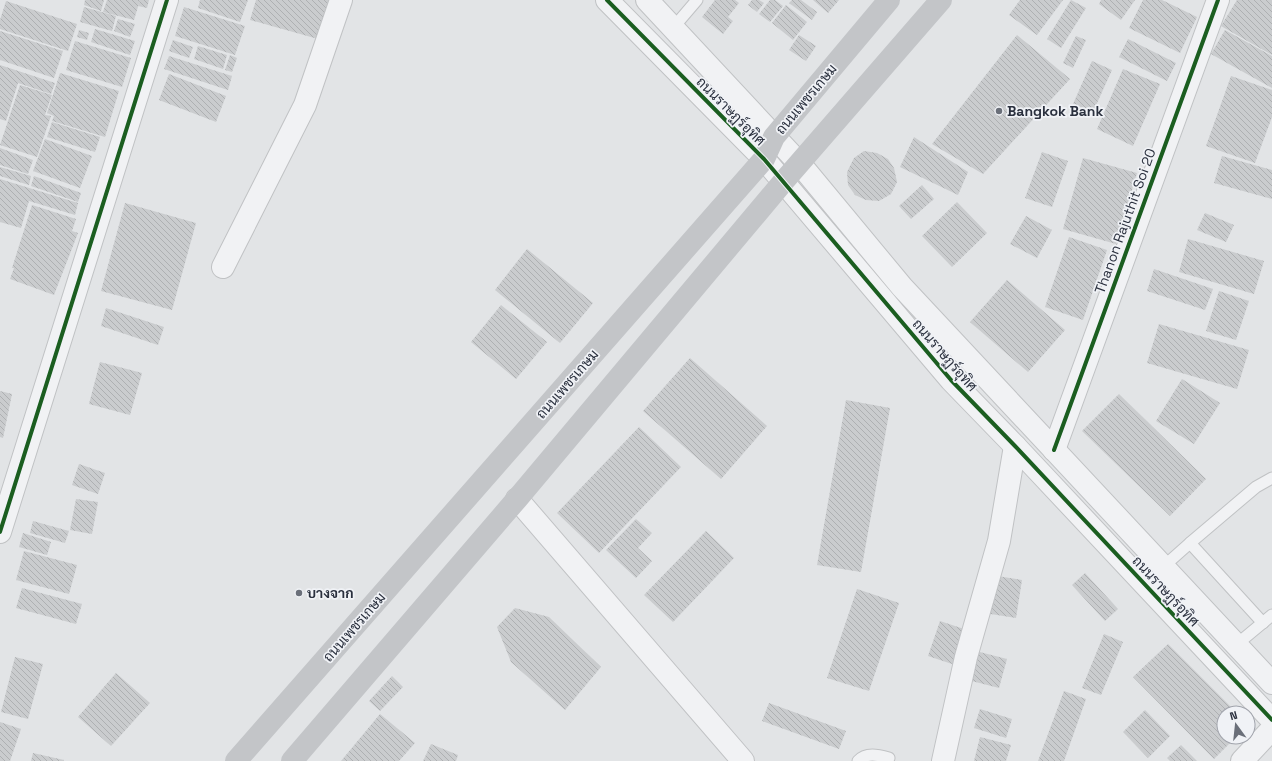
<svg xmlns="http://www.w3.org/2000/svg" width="1272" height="761" font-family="'Space Grotesk',Sarabun,sans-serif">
	<defs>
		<pattern id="building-back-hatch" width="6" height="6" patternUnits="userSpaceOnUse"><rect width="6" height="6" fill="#caccce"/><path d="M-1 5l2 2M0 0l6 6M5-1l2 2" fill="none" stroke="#aeb0b2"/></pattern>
	</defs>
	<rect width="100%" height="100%" fill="#e2e4e6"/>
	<!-- building -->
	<g fill="url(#building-back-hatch)">
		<path d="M 85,0 L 104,0 L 101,11 L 84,5 Z"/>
		<path d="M 107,0 L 140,0 L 134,20 L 103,12 Z"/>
		<path d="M 140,0 L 149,0 L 147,8 L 138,6 Z"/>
		<path d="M 200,0 L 248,0 L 240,22 L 198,8 Z"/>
		<path d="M 256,0 L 329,0 L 318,39 L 250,20 Z"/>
		<path d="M 715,0 L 735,0 L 739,3 L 728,17 L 733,21 L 723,34 L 702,17 Z"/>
		<path d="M 752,0 L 759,0 L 764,3 L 757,12 L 748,5 Z"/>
		<path d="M 770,0 L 775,0 L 783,6 L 770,22 L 759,14 Z"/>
		<path d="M 792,0 L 801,0 L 817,12 L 812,20 L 789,3 Z"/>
		<path d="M 813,0 L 839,0 L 828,13 Z"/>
		<path d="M 1020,0 L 1063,0 L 1037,35 L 1009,15 Z"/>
		<path d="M 1071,0 L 1086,8 L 1061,48 L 1047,39 Z"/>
		<path d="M 1101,0 L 1135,0 L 1121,20 L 1099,4 Z"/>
		<path d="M 1143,0 L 1162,0 L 1197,17 L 1180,53 L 1129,28 Z"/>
		<path d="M 1237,0 L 1272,0 L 1272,55 L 1221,26 Z"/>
		<path d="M 6,1 L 77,24 L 68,51 L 0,29 L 0,20 Z"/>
		<path d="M 786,5 L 807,22 L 793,40 L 772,23 Z"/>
		<path d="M 84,7 L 116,16 L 112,31 L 80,22 Z"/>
		<path d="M 184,7 L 245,26 L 235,55 L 175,36 Z"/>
		<path d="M 118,19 L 135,24 L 130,37 L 114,31 Z"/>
		<path d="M 95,29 L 135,41 L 130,55 L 91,42 Z"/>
		<path d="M 79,30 L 89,33 L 87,40 L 77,37 Z"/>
		<path d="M 1225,30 L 1272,56 L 1272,88 L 1211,54 Z"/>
		<path d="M 0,31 L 63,51 L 54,78 L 0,60 Z"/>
		<path d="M 799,35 L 816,46 L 806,61 L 789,50 Z"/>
		<path d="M 1017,35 L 1070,79 L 983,174 L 932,144 Z"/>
		<path d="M 1076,36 L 1086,40 L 1073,68 L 1063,63 Z"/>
		<path d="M 1128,39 L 1176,63 L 1167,81 L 1119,57 Z"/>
		<path d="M 173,40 L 193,47 L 189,58 L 169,51 Z"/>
		<path d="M 75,41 L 131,58 L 122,87 L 66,70 Z"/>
		<path d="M 198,46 L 227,55 L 223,69 L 194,59 Z"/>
		<path d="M 230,55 L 237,58 L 232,72 L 225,70 Z"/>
		<path d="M 169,56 L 232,76 L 228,90 L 164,69 Z"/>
		<path d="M 1092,61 L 1112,70 L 1093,112 L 1073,104 Z"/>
		<path d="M 0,65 L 55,83 L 51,94 L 18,83 L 6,121 L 0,119 Z"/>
		<path d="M 1123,69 L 1160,84 L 1133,146 L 1097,129 Z"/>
		<path d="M 60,73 L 119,91 L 105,137 L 52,121 L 54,116 L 47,113 Z"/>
		<path d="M 169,74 L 226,96 L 216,122 L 159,100 Z"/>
		<path d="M 1231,76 L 1272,90 L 1272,117 L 1255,163 L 1206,146 Z"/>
		<path d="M 20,85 L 52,95 L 45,115 L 51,116 L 37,157 L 0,145 Z"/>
		<path d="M 52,122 L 100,137 L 95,152 L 47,137 Z"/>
		<path d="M 914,137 L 968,172 L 958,195 L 900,167 Z"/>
		<path d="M 45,139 L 92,156 L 80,188 L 33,171 Z"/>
		<path d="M 0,148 L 33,160 L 28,174 L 0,165 Z"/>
		<path d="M 864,151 L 877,153 L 888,159 L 894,168 L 897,182 L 891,194 L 879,201 L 866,200 L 855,195 L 848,185 L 847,172 L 854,158 Z"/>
		<path d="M 1042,152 L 1068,161 L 1052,207 L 1025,198 Z"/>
		<path d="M 1222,156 L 1272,170 L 1272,199 L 1214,183 Z"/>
		<path d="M 1083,158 L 1137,173 L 1116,244 L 1063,229 Z"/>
		<path d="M 0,167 L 31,176 L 29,185 L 0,176 Z"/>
		<path d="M 34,176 L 81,193 L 78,202 L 31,186 Z"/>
		<path d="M 0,179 L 78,203 L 75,215 L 29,201 L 21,228 L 0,222 Z"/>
		<path d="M 922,185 L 934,199 L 911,219 L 899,206 Z"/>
		<path d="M 957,202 L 987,233 L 952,267 L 922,236 Z"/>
		<path d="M 125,203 L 196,223 L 172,310 L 101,291 Z"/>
		<path d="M 32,205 L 76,219 L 72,231 L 78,233 L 54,295 L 10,279 L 14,268 L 12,268 Z"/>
		<path d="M 1205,213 L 1234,225 L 1226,242 L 1197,230 Z"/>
		<path d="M 1026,216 L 1052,230 L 1037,258 L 1010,244 Z"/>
		<path d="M 1069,237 L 1107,250 L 1083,320 L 1045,307 Z"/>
		<path d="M 1188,239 L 1264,261 L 1254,294 L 1179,272 Z"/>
		<path d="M 527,249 L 593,303 L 560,343 L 495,290 Z"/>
		<path d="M 1154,269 L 1213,289 L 1205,310 L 1147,291 Z"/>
		<path d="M 1007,280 L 1065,330 L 1028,372 L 970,322 Z"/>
		<path d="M 1219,291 L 1249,301 L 1236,340 L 1206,331 Z"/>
		<path d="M 501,305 L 547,342 L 516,379 L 471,342 Z"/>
		<path d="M 106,308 L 164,327 L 158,345 L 101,326 Z"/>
		<path d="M 1159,324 L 1249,350 L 1237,389 L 1147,363 Z"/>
		<path d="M 690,358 L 767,426 L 721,479 L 643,411 Z"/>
		<path d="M 100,362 L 142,373 L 130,415 L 89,404 Z"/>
		<path d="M 1182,379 L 1220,403 L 1194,444 L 1156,421 Z"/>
		<path d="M 0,391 L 12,394 L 3,438 L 0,437 Z"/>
		<path d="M 1119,394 L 1206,479 L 1170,516 L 1082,431 Z"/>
		<path d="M 846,400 L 890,408 L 861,572 L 817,565 Z"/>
		<path d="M 639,427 L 681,467 L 599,553 L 557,513 Z"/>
		<path d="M 79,464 L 105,473 L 98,494 L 72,485 Z"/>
		<path d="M 76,499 L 98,502 L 92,534 L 70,530 Z"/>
		<path d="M 636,519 L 652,533 L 638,548 L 652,561 L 636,578 L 606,550 Z"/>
		<path d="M 33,521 L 69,531 L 65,543 L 30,533 Z"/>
		<path d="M 706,531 L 734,558 L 673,622 L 644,595 Z"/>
		<path d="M 23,533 L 51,542 L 47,555 L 19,547 Z"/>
		<path d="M 24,551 L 77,565 L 69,594 L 16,580 Z"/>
		<path d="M 1085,573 L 1118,609 L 1105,621 L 1072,585 Z"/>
		<path d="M 984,574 L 1022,580 L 1016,618 L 978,612 Z"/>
		<path d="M 22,588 L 82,604 L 76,624 L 16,608 Z"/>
		<path d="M 857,589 L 899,603 L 869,691 L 827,678 Z"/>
		<path d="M 515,608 L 549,617 L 601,667 L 565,710 L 511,662 L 497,627 Z"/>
		<path d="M 940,621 L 970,631 L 958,666 L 928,656 Z"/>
		<path d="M 1104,634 L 1123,642 L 1101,695 L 1082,688 Z"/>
		<path d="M 1168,644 L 1237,713 L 1224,713 L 1224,737 L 1236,737 L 1214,759 L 1133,677 Z"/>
		<path d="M 968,649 L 1007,659 L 999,688 L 960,678 Z"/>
		<path d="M 15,657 L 43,664 L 28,719 L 1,712 Z"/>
		<path d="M 116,673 L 150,703 L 111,746 L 78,717 Z"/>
		<path d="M 392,676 L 403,687 L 380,711 L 369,701 Z"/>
		<path d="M 1064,691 L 1086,699 L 1064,761 L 1038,761 Z"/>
		<path d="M 769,703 L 846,731 L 839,749 L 762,721 Z"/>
		<path d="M 980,709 L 1012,719 L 1006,738 L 974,728 Z"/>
		<path d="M 1145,710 L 1170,736 L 1148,758 L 1123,732 Z"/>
		<path d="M 380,714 L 415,743 L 399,761 L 341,761 Z"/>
		<path d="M 0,722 L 21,729 L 10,761 L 0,761 Z"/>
		<path d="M 980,737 L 1011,745 L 1006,761 L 974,761 Z"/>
		<path d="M 431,744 L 458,755 L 456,761 L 423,761 Z"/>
		<path d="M 1181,745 L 1197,761 L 1170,761 L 1167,758 Z"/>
		<path d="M 33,753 L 64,760 L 64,761 L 31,761 Z"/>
	</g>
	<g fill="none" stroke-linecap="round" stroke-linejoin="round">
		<defs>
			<g id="service">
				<path d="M 673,28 L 697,0"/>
				<path d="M 1190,543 L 1263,623"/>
				<path d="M 1163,567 L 1190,543 L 1256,487 L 1272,478"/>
				<path d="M 1236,645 L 1272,615"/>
				<path d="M 858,761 C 866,752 878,755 889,758"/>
			</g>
			<g id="minor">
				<path d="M 223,267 L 305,105 L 341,0"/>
				<path d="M 1054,450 L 1218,0"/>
				<path d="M 517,499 L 743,761"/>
				<path d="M 0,532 L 167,0"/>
				<path d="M 943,761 L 966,657 L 999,541 L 1015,446"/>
				<path d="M 1242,761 L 1272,729"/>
			</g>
			<g id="tertiary">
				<path d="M 607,0 L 764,159 L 951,380 L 1015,446 L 1272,720"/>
				<path d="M 647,0 L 800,164 L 902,287 L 1272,683"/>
			</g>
		</defs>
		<!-- service casing -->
		<use href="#service" stroke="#c0c2c4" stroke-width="13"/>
		<!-- minor casing -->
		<use href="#minor" stroke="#c0c2c4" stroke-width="24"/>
		<!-- tertiary casing -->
		<use href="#tertiary" stroke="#c0c2c4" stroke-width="24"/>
		<!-- service -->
		<use href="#service" stroke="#f1f2f4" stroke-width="11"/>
		<!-- minor -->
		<use href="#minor" stroke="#f1f2f4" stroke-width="22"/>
		<!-- tertiary -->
		<use href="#tertiary" stroke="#f1f2f4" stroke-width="22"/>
		<!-- secondary -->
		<g stroke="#c3c5c8" stroke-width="22">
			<path d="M 236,761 L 764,159 L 774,137 L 889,0"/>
			<path d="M 292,761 L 517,499 L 783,182 L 941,0"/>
		</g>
		<defs>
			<g id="cycleway">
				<path d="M 607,0 L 764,159 L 951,380 L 1015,446 L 1272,720"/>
				<path d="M 1054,450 L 1218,0"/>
				<path d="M 0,532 L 167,0"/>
			</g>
		</defs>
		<!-- cycleway casing -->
		<use href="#cycleway" stroke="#f0f2f6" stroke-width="6"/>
		<!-- cycleway -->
		<use href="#cycleway" stroke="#1b5e20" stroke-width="4"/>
	</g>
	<!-- markers -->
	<g fill="#6a6f79" stroke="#f0f2f6" stroke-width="1.5">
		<circle cx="999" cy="111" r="4"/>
		<circle cx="299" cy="593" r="4"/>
	</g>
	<g text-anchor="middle" stroke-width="3.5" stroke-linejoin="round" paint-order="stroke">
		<!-- street labels -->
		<g font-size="14" fill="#2a303e" stroke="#f0f2f6">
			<text transform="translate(806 99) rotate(-50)" y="5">ถนนเพชรเกษม</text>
			<text transform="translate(731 111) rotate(45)" y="5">ถนนราษฏร์อุทิศ</text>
			<text transform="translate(1125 221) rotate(-70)" y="5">Thanon Rajuthit Soi 20</text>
			<text transform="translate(945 355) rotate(49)" y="5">ถนนราษฏร์อุทิศ</text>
			<text transform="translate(567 384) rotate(-49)" y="5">ถนนเพชรเกษม</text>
			<text transform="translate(1166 591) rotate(47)" y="5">ถนนราษฏร์อุทิศ</text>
			<text transform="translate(354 627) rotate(-49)" y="5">ถนนเพชรเกษม</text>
		</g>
		<!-- poi labels -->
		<g font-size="14" font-weight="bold" fill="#2a303e" stroke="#f0f2f6" text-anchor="start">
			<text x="1007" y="116">Bangkok Bank</text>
			<text x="307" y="598">บางจาก</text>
		</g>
	</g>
	<!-- north arrow -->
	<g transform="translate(1236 725) rotate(345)"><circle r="19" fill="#f0f2f6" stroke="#a1a4ac"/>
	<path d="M0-3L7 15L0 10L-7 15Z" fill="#6a6f79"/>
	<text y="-6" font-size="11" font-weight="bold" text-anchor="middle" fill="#2a303e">N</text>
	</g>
</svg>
